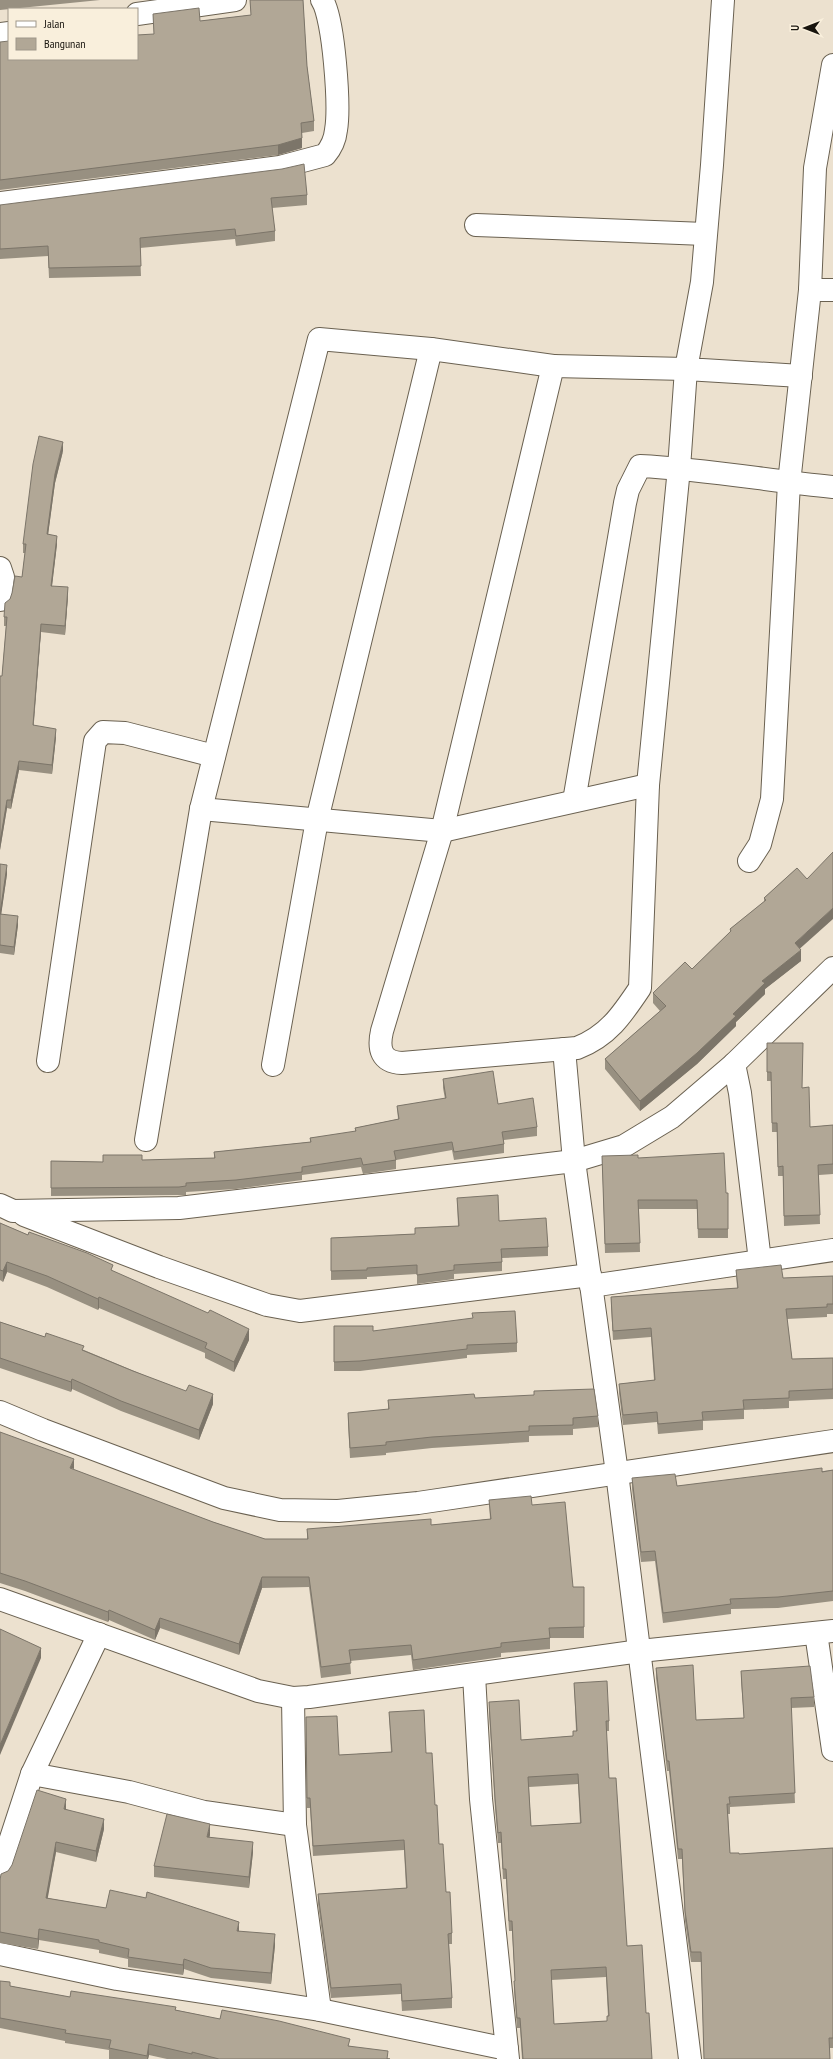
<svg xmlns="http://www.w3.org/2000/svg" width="833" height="2059" font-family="'PT Sans Narrow',sans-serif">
	<rect width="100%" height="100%" fill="#ece1cf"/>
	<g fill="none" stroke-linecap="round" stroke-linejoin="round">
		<defs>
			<g id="street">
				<path d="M 723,0 L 712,165 L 702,282 L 686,369 L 679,468 L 648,785 L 640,988 C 622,1015 608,1036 577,1048 L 402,1063 C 381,1062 378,1049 382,1031 L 442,831 L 553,366 L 686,369 L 801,376"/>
				<path d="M 137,14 L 235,0"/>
				<path d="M 0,34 L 9,33"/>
				<path d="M 0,203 L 280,167 L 325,155 C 332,147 335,140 336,130 C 340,107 334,18 322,0"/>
				<path d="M 476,225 L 705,234"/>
				<path d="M 810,290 L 833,290"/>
				<path d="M 0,568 L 3,577 L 0,600"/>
				<path d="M 574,801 L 625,503 L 628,490 L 640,466 C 705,469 769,481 833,487"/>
				<path d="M 201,809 L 442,831 L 648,785"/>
				<path d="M 749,861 L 760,844 L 772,799 L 789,483 L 810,290 L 815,168 L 833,65"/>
				<path d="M 564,1049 L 574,1161 L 617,1473 L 690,2059"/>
				<path d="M 48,1061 L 95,741 L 103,732 L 125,733 L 214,756"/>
				<path d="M 734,1064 L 740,1093 L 760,1261"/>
				<path d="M 273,1065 L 317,820 L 431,349 L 553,366"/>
				<path d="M 146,1140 L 201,809 L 319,339 L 431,349"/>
				<path d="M 0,1205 L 13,1211 L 179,1208 L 574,1161 L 624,1146 L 672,1117 L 734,1064 L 833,968"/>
				<path d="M 24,1215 L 159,1267 L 267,1305 L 300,1311 L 590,1275"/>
				<path d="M 591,1286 L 833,1250"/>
				<path d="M 0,1412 L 43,1430 L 224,1498 L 280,1510 L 338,1511 L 418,1503 L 833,1441"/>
				<path d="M 0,1599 L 258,1691 L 293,1698 L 309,1697 L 640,1651 L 833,1631"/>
				<path d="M 816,1633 L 833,1750"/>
				<path d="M 474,1675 L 481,1799 L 508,2059"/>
				<path d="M 293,1698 L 295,1825 L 320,2010"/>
				<path d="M 32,1774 L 129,1792 L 204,1812 L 295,1825"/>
				<path d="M 0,1872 L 32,1774 L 99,1634"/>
				<path d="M 0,1954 L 117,1979 L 320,2010 L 507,2049"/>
			</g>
		</defs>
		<!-- street casing -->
		<use href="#street" stroke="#6a6151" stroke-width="24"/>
		<!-- street -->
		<use href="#street" stroke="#fff" stroke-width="22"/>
	</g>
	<!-- wall -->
	<g fill="#989081" fill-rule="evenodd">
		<path d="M 0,0 L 100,0 L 0,10 Z"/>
		<path d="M 250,0 L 303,0 L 307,66 L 314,121 L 314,131 L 302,133 L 302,148 L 278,155 L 0,190 L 0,42 L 137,59 L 154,34 L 153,14 L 200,21 L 251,15 Z"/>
		<path d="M 307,195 L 307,205 L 272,208 L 275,231 L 275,241 L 236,246 L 235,239 L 140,248 L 141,276 L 49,278 L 48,256 L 0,259 L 0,205 Z"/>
		<path d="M 63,451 L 55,483 L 48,534 L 57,544 L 52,586 L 68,596 L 65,635 L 41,632 L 33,726 L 56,737 L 52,774 L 19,770 L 11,809 L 7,808 L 0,850 L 0,676 L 2,676 L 6,626 L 4,626 L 4,617 L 10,599 L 22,577 L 25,553 L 23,553 L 23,544 Z"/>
		<path d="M 0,864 L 7,874 L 1,914 L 18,925 L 14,955 L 0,953 Z"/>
		<path d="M 797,868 L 799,949 L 801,961 L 765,989 L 765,994 L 736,1022 L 736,1026 L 697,1064 L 640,1111 L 605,1069 L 605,1059 L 660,1011 L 653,1003 L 653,993 L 692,969 L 730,932 L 730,929 L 764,902 L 764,898 Z"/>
		<path d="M 767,1043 L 802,1088 L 810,1127 L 833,1125 L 833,1174 L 819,1175 L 820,1224 L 784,1226 L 783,1176 L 778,1176 L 777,1132 L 772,1132 L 771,1081 L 767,1081 Z"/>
		<path d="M 443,1079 L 498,1104 L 537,1127 L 537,1136 L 504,1140 L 504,1153 L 454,1160 L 452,1150 L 396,1160 L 396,1169 L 363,1174 L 361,1167 L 302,1175 L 302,1180 L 236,1189 L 186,1192 L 186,1195 L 179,1195 L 51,1196 L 51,1161 L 103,1162 L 214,1158 L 214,1152 L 310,1142 L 310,1138 L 355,1132 L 355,1128 L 398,1119 L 397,1106 L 445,1099 L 443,1088 Z"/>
		<path d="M 602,1156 L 638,1158 L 726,1193 L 728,1193 L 728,1238 L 698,1238 L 697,1209 L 639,1209 L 640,1252 L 605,1253 Z"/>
		<path d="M 457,1198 L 548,1247 L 548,1256 L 502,1258 L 502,1271 L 454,1274 L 454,1279 L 417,1284 L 417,1274 L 367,1277 L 367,1279 L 331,1280 L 331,1238 L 415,1234 L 415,1228 L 458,1226 Z"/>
		<path d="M 0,1223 L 113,1271 L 249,1340 L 234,1372 L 205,1358 L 205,1353 L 99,1308 L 98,1310 L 47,1287 L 7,1272 L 3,1282 L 0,1280 Z"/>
		<path d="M 736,1270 L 783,1278 L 833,1276 L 833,1314 L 827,1314 L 827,1317 L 787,1319 L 792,1359 L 833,1358 L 833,1399 L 789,1401 L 789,1408 L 744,1410 L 744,1419 L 703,1421 L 703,1430 L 658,1434 L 657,1422 L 623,1425 L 619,1393 L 619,1384 L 654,1380 L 651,1337 L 613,1340 L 611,1306 L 611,1297 L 737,1288 Z"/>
		<path d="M 0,1322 L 84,1350 L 213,1404 L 199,1440 L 121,1411 L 72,1389 L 71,1392 L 0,1368 Z"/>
		<path d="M 334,1326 L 373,1331 L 517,1343 L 517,1352 L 467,1355 L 467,1358 L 360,1371 L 334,1371 Z"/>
		<path d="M 475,1398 L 598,1416 L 598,1427 L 573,1429 L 573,1435 L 529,1436 L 529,1442 L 432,1448 L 386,1453 L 386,1455 L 350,1458 L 348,1424 L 348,1413 L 388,1410 L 388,1400 Z"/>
		<path d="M 0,1432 L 74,1470 L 213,1522 L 265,1539 L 307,1539 L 307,1529 L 431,1525 L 490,1519 L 489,1500 L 532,1505 L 573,1587 L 584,1587 L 584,1638 L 550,1638 L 550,1649 L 501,1653 L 501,1657 L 413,1670 L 411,1655 L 350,1661 L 351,1674 L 321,1678 L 309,1587 L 262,1588 L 239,1655 L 160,1628 L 155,1640 L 109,1620 L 108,1622 L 25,1591 L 0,1583 Z"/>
		<path d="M 833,1470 L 833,1601 L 778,1608 L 731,1609 L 731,1614 L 663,1623 L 655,1561 L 641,1562 L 632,1489 L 632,1478 L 677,1486 Z"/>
		<path d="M 656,1668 L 696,1720 L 744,1718 L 741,1681 L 741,1671 L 814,1697 L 814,1707 L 791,1708 L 795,1803 L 730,1807 L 730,1814 L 728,1814 L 730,1853 L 739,1854 L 833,1848 L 833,2048 L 830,2048 L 830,2059 L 704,2059 L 701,1962 L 691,1962 L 685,1921 L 682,1859 L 678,1859 L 669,1771 L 667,1771 L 656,1678 Z"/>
		<path d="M 574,1683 L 609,1721 L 609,1731 L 606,1731 L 609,1778 L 627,1946 L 646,2013 L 652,2059 L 522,2059 L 520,2028 L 517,2028 L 514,1991 L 514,1981 L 515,1981 L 512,1931 L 509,1931 L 506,1879 L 503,1879 L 501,1843 L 498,1843 L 495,1808 L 489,1713 L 489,1702 L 521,1740 L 573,1736 L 576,1731 ZM 578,1784 L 580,1823 L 531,1826 L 529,1787 ZM 606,1977 L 608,2016 L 607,2016 L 607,2021 L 554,2024 L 551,1980 Z"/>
		<path d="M 389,1712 L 426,1753 L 435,1805 L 439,1844 L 452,1933 L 452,1944 L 449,1944 L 452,1998 L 452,2008 L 402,2011 L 401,1994 L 331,1998 L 318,1904 L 318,1894 L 406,1888 L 404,1850 L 313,1856 L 310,1808 L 307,1808 L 306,1717 L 339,1755 L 391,1752 Z"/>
		<path d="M 66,1809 L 104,1829 L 96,1862 L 56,1852 L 47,1898 L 239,1931 L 275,1945 L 271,1984 L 211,1978 L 184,1969 L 183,1975 L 128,1967 L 128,1959 L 99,1953 L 99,1950 L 39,1940 L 38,1949 L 0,1943 L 0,1880 Z"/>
		<path d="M 210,1835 L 209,1837 L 253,1852 L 249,1888 L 154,1877 L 154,1866 Z"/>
		<path d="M 0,1981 L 10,1986 L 70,1997 L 176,2010 L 350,2046 L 390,2059 L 167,2059 L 149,2055 L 148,2059 L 109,2059 L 109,2050 L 65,2043 L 65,2041 L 0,2028 Z"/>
	</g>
	<!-- shaded-wall -->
	<g fill="#7c7569">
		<path d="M 302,138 L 302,148 L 278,155 L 278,145 Z"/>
		<path d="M 63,442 L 63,451 L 55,483 L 47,543 L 47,534 L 55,474 Z"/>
		<path d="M 57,536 L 57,544 L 51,594 L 51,586 Z"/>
		<path d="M 68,587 L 68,596 L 65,635 L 65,626 Z"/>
		<path d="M 41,624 L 41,632 L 33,734 L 33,725 Z"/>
		<path d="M 56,729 L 56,737 L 52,774 L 52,765 Z"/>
		<path d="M 19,761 L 19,770 L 11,809 L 11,800 Z"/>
		<path d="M 7,800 L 7,808 L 0,850 L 0,842 Z"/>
		<path d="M 7,865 L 7,874 L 0,923 L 0,914 Z"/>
		<path d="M 833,908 L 833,919 L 795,953 L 795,943 Z"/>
		<path d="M 18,916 L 18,925 L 14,955 L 14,947 Z"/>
		<path d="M 801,950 L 801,961 L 765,989 L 765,994 L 736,1022 L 736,1026 L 697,1064 L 640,1111 L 640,1101 L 733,1014 L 762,981 Z"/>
		<path d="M 7,1262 L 7,1272 L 3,1282 L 3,1271 Z"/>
		<path d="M 99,1297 L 99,1308 L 98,1310 L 98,1299 Z"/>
		<path d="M 249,1329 L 249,1340 L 234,1372 L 234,1362 Z"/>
		<path d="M 72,1379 L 72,1389 L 71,1392 L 71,1382 Z"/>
		<path d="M 213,1394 L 213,1404 L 199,1440 L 199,1430 Z"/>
		<path d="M 74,1459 L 74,1469 L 70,1468 Z"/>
		<path d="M 262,1577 L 262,1588 L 239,1655 L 239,1644 Z"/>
		<path d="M 109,1610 L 109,1620 L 108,1622 L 108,1612 Z"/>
		<path d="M 160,1618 L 160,1628 L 155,1640 L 155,1630 Z"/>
		<path d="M 41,1648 L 41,1658 L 0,1755 L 0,1745 Z"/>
		<path d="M 66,1799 L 66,1809 L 64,1819 L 64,1809 Z"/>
		<path d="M 104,1819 L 104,1829 L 96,1862 L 96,1851 Z"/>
		<path d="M 210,1824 L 210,1835 L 207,1847 L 207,1837 Z"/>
		<path d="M 56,1842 L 56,1852 L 46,1908 L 46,1898 Z"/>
		<path d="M 253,1842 L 253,1852 L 249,1888 L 249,1877 Z"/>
		<path d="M 239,1922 L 239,1932 L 237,1931 Z"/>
		<path d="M 39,1929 L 39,1940 L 38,1949 L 38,1939 Z"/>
		<path d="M 275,1934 L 275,1945 L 271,1984 L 271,1973 Z"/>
		<path d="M 184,1959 L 184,1969 L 183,1975 L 183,1965 Z"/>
		<path d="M 149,2044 L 149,2055 L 148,2059 L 147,2059 Z"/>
	</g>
	<!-- building -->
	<g fill="#b1a796" stroke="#7c7569" fill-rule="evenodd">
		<path d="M 250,0 L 303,0 L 307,66 L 314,121 L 301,123 L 302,138 L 278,145 L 0,180 L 0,42 L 9,41 L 9,59 L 137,59 L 137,35 L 154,34 L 153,14 L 199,8 L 200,21 L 251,15 Z"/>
		<path d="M 304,164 L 307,195 L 271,198 L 275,231 L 236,236 L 235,229 L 140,238 L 141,266 L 49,268 L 48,246 L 0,249 L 0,205 L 282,169 Z"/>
		<path d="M 39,436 L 63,442 L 55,474 L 47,534 L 57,536 L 51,586 L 68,587 L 65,626 L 41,624 L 33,725 L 56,729 L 52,765 L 19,761 L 11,800 L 7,800 L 0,842 L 0,676 L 2,676 L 7,617 L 4,617 L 5,603 L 10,599 L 12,593 L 15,576 L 22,577 L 26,544 L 23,544 L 33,464 Z"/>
		<path d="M 833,852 L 833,908 L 795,943 L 801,950 L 762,981 L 765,983 L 733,1014 L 736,1016 L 697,1053 L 640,1101 L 605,1059 L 666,1006 L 653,993 L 685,962 L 692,969 L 731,931 L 730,929 L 766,900 L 764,898 L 797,868 L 807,879 Z"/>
		<path d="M 0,864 L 7,865 L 0,914 L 18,916 L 14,947 L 0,945 Z"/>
		<path d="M 767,1043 L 803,1043 L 802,1088 L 809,1087 L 810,1127 L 833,1125 L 833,1164 L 818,1165 L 820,1215 L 784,1216 L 783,1166 L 778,1167 L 777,1123 L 772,1123 L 771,1072 L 767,1072 Z"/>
		<path d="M 493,1071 L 498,1104 L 533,1098 L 537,1127 L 502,1132 L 504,1144 L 454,1152 L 452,1142 L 394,1151 L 396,1160 L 363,1165 L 361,1158 L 302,1167 L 302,1172 L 236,1180 L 186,1183 L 186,1186 L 179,1187 L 51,1188 L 51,1161 L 103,1162 L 103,1155 L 142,1155 L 142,1160 L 215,1158 L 214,1152 L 311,1142 L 310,1138 L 356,1131 L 355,1128 L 399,1119 L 397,1106 L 446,1098 L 443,1079 Z"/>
		<path d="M 724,1153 L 726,1193 L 728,1193 L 728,1229 L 698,1229 L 697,1200 L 638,1200 L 640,1243 L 605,1244 L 602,1156 L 638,1155 L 638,1158 Z"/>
		<path d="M 498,1195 L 499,1221 L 546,1218 L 548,1247 L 501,1249 L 502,1262 L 454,1265 L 454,1270 L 417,1275 L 417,1265 L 367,1268 L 367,1270 L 331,1271 L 331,1238 L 415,1234 L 415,1228 L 459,1226 L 457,1198 Z"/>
		<path d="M 0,1223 L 28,1235 L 29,1232 L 87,1253 L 113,1265 L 111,1270 L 208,1313 L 210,1310 L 249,1329 L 234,1362 L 205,1348 L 207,1343 L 99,1297 L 98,1299 L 47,1276 L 7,1262 L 3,1271 L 0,1270 Z"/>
		<path d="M 781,1265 L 783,1278 L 833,1276 L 833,1304 L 827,1304 L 827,1307 L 786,1309 L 792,1359 L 833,1358 L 833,1389 L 789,1391 L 789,1398 L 743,1400 L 744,1409 L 702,1412 L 703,1420 L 658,1424 L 657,1412 L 623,1415 L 619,1384 L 655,1380 L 651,1328 L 613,1331 L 611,1297 L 738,1288 L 736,1270 Z"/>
		<path d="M 515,1311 L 517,1343 L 467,1345 L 467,1349 L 360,1361 L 334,1362 L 334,1326 L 373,1326 L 373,1331 L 473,1318 L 472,1313 Z"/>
		<path d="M 0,1322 L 45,1337 L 46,1333 L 84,1346 L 82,1350 L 133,1371 L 186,1391 L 189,1385 L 213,1394 L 199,1430 L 121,1401 L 72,1379 L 71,1382 L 0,1358 Z"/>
		<path d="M 594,1389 L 598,1416 L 573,1418 L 573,1425 L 529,1426 L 529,1431 L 432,1437 L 386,1442 L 386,1445 L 350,1448 L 348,1413 L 389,1409 L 388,1400 L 474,1394 L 475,1398 L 534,1395 L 534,1391 Z"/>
		<path d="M 0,1432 L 74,1459 L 70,1468 L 213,1522 L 265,1539 L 308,1539 L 307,1529 L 431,1519 L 431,1525 L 491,1519 L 489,1500 L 531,1496 L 532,1505 L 565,1502 L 573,1587 L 584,1587 L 584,1627 L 549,1628 L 550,1638 L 501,1643 L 501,1647 L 413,1660 L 411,1645 L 349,1650 L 351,1663 L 321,1667 L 309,1577 L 262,1577 L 239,1644 L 160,1618 L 155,1630 L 109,1610 L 108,1612 L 25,1581 L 0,1573 Z"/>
		<path d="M 822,1468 L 822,1472 L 833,1470 L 833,1591 L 778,1597 L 730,1599 L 731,1604 L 663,1613 L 655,1551 L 641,1552 L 632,1478 L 675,1474 L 677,1486 Z"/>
		<path d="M 0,1629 L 41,1648 L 0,1745 Z"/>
		<path d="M 693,1665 L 696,1720 L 744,1718 L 741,1671 L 810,1666 L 814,1697 L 791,1698 L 795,1793 L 729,1797 L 730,1804 L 727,1804 L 730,1853 L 739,1853 L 739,1854 L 833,1848 L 833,2038 L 829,2038 L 830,2059 L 704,2059 L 701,1952 L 691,1952 L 685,1911 L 682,1849 L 678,1849 L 669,1761 L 667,1761 L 656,1668 Z"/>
		<path d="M 607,1681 L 609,1721 L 606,1721 L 609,1778 L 616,1778 L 627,1946 L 642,1945 L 646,2013 L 649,2013 L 652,2059 L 523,2059 L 520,2018 L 517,2018 L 514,1981 L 515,1981 L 512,1921 L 509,1921 L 506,1869 L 503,1869 L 501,1832 L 498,1833 L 495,1798 L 489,1702 L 519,1700 L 521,1740 L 573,1736 L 573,1731 L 577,1731 L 574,1683 ZM 578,1774 L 581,1823 L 531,1826 L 528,1777 ZM 606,1967 L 609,2016 L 607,2016 L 607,2021 L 554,2024 L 551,1970 Z"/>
		<path d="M 424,1710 L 426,1753 L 432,1753 L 435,1805 L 437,1805 L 439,1844 L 443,1844 L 446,1892 L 450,1892 L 452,1933 L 448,1934 L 452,1998 L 402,2001 L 401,1984 L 331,1988 L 318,1894 L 407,1888 L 404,1840 L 313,1846 L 310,1798 L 307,1798 L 306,1717 L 337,1716 L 339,1755 L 392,1752 L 389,1712 Z"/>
		<path d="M 37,1790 L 66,1799 L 64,1809 L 104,1819 L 96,1851 L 56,1842 L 46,1898 L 106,1908 L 110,1890 L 146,1898 L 147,1892 L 239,1922 L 237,1931 L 275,1934 L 271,1973 L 211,1968 L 184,1959 L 183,1965 L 128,1957 L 129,1949 L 99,1942 L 99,1940 L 39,1929 L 38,1939 L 0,1932 L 0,1880 L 1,1874 L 8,1871 L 12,1865 Z"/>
		<path d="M 167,1814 L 210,1824 L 207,1837 L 253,1842 L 249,1877 L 154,1866 Z"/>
		<path d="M 0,1981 L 10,1982 L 10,1986 L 70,1997 L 71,1991 L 176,2007 L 175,2010 L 220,2019 L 222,2010 L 279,2021 L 350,2039 L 348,2046 L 388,2051 L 387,2059 L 390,2059 L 219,2059 L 192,2052 L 192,2054 L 149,2044 L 147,2056 L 109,2048 L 111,2040 L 65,2033 L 66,2030 L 0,2018 Z"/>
	</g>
	<!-- legend -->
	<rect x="8" y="8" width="130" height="52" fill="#f9efdc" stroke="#9f978a"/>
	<rect x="16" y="21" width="20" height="6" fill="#ffffff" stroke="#9f978a"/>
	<text x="44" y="28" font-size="12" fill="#18140e">Jalan</text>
	<rect x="16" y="38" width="20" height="12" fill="#b1a796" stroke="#9f978a"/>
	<text x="44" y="48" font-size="12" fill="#18140e">Bangunan</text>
	<!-- north arrow -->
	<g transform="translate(805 28) rotate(270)" stroke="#f9efdc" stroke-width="3" paint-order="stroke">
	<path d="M0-3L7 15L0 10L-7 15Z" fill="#18140e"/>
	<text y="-6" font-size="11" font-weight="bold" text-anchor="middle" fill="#18140e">U</text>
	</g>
</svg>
